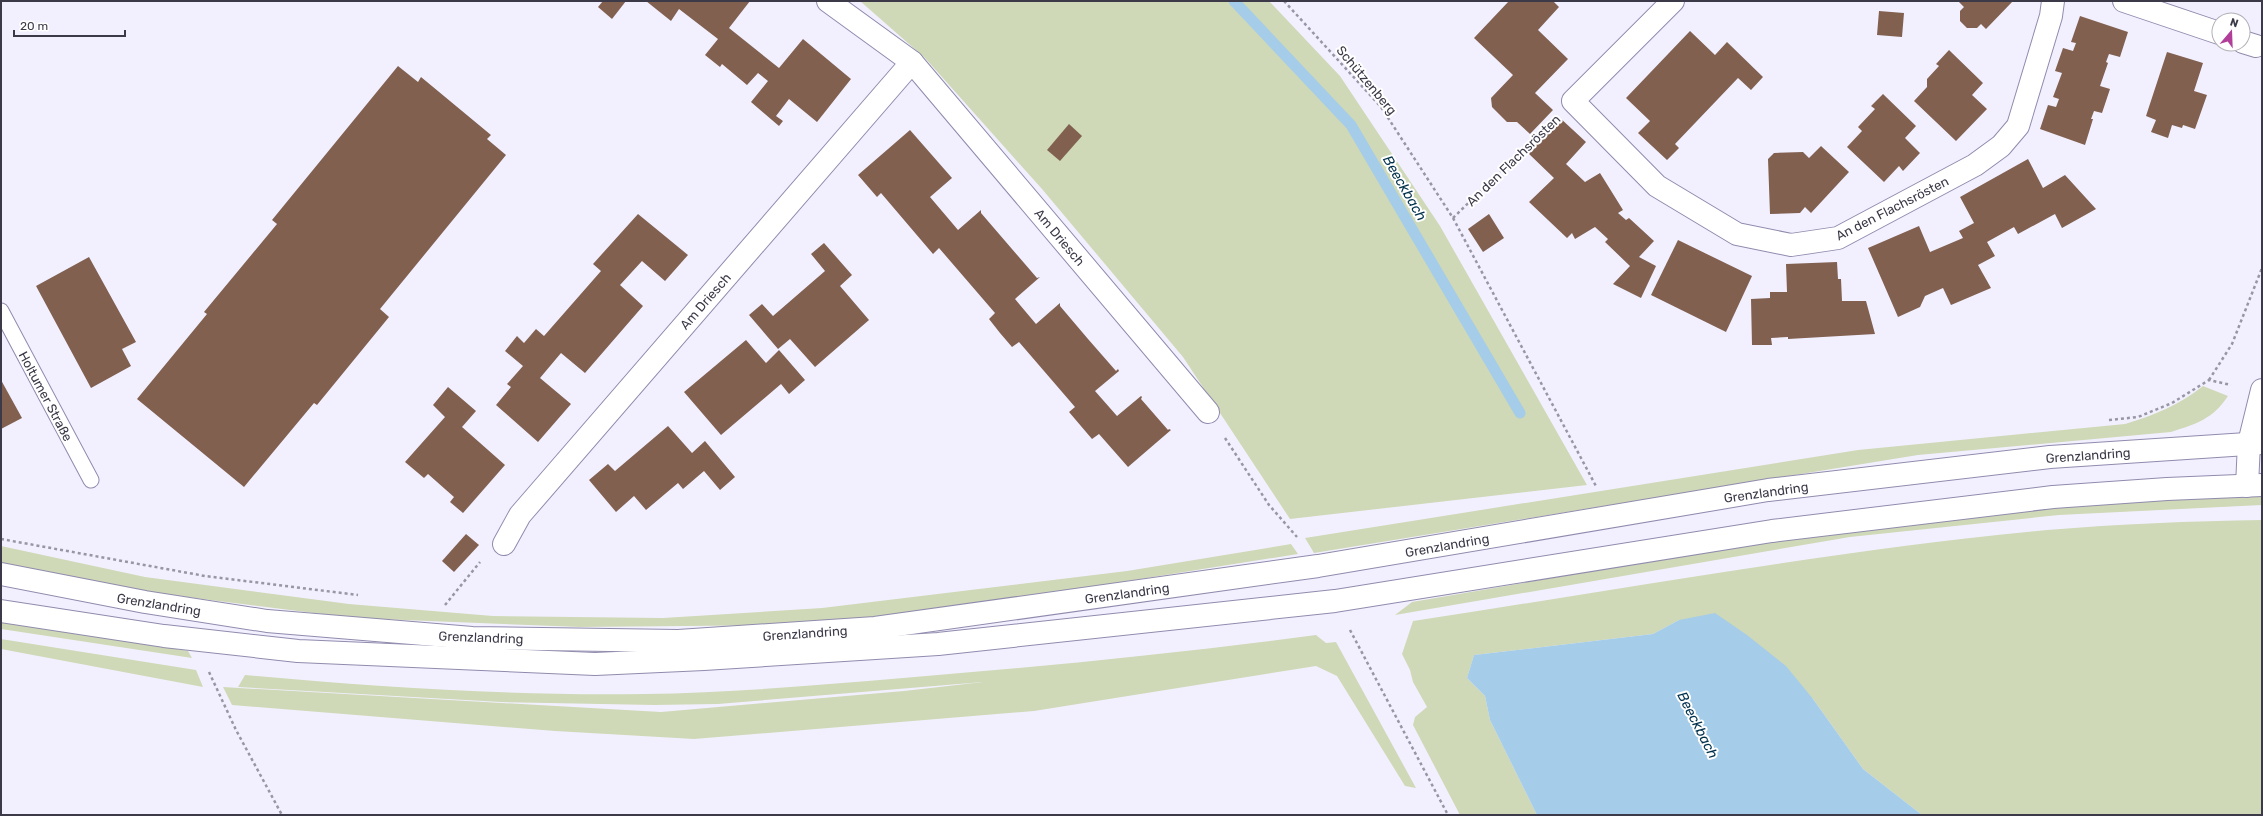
<svg xmlns="http://www.w3.org/2000/svg" width="2263" height="816" font-family="Rubik,sans-serif">
	<rect width="100%" height="100%" fill="#f2f0ff"/>
	<!-- green -->
	<g fill="#cfd9b7">
		<path d="M 860,1 L 1269,1 L 1340,76 L 1440,226 L 1587,485 L 1290,519 L 1183,357 L 1042,189 L 925,58 Z"/>
		<path d="M 2203,386 L 2228,396 C 2213,419 2196,424 2171,432 L 1918,455 L 1314,553 L 1305,538 L 1858,450 L 2125,424 C 2155,415 2179,405 2203,386 Z"/>
		<path d="M 2262,494 L 2262,505 L 2059,515 L 1850,537 L 1395,615 L 1412,602 L 1838,529 L 1986,510 Z"/>
		<path d="M 2262,520 L 2262,815 L 1922,815 L 1863,769 L 1813,699 L 1679,620 L 1653,634 L 1474,655 L 1467,678 L 1485,696 L 1490,720 L 1537,815 L 1460,815 L 1413,725 L 1415,717 L 1427,707 L 1413,682 L 1410,670 L 1402,654 L 1413,621 C 1624,589 1835,550 2047,530 C 2119,524 2190,521 2262,520 Z"/>
		<path d="M 1291,544 L 1298,554 L 945,610 L 792,625 L 580,627 L 354,618 L 131,590 L 1,563 L 1,546 L 145,577 L 349,604 L 493,616 L 663,618 L 822,608 L 1127,571 Z"/>
		<path d="M 1,619 L 188,651 L 192,658 L 1,629 Z"/>
		<path d="M 1316,635 L 1326,643 L 1336,642 L 1416,788 L 1405,786 L 1337,676 L 1316,666 L 1034,711 L 694,739 L 555,731 L 232,705 L 223,687 L 661,712 L 904,691 L 983,682 L 718,704 L 654,705 L 501,702 L 238,687 L 245,675 C 378,687 511,696 644,694 C 731,693 817,685 903,678 C 1041,667 1179,653 1316,635 Z"/>
		<path d="M 1,639 L 196,670 L 203,687 L 1,649 Z"/>
	</g>
	<!-- water -->
	<path fill="#a5cce8" d="M 1715,613 L 1747,635 L 1786,666 L 1813,699 L 1863,769 L 1922,815 L 1537,815 L 1490,720 L 1485,696 L 1467,678 L 1474,655 L 1653,634 L 1679,620 Z"/>
	<g fill="none" stroke-linecap="round" stroke-linejoin="round">
		<!-- stream -->
		<path stroke="#a5cce8" stroke-width="11" d="M 1234,1 L 1351,125 L 1520,413"/>
	</g>
	<!-- building -->
	<g fill="#816050">
		<path d="M 603,1 L 626,1 L 612,19 L 598,7 Z"/>
		<path d="M 646,1 L 750,1 L 729,28 L 779,68 L 803,39 L 851,79 L 817,122 L 789,99 L 776,116 L 783,121 L 779,126 L 751,102 L 768,81 L 758,73 L 747,85 L 722,64 L 720,67 L 705,55 L 718,39 L 679,9 L 671,21 Z"/>
		<path d="M 1509,1 L 1553,1 L 1559,7 L 1538,30 L 1568,59 L 1535,93 L 1553,110 L 1530,134 L 1517,122 L 1507,122 L 1492,107 L 1491,98 L 1513,75 L 1474,38 Z"/>
		<path d="M 1958,1 L 2013,1 L 1986,29 L 1981,24 L 1977,28 L 1967,28 L 1960,21 L 1960,11 L 1964,7 Z"/>
		<path d="M 1879,11 L 1904,13 L 1902,37 L 1877,35 Z"/>
		<path d="M 2080,16 L 2128,32 L 2120,57 L 2109,54 L 2106,62 L 2108,63 L 2100,86 L 2110,89 L 2102,113 L 2094,111 L 2091,119 L 2093,119 L 2085,145 L 2040,129 L 2048,105 L 2056,107 L 2059,99 L 2053,97 L 2062,73 L 2055,71 L 2063,48 L 2073,51 L 2076,43 L 2071,42 Z"/>
		<path d="M 1690,31 L 1715,55 L 1727,42 L 1763,77 L 1751,90 L 1738,78 L 1675,144 L 1679,148 L 1667,160 L 1638,133 L 1650,121 L 1626,98 Z"/>
		<path d="M 1949,50 L 1983,83 L 1972,95 L 1987,109 L 1956,141 L 1914,101 L 1927,87 L 1927,79 L 1939,66 L 1936,64 Z"/>
		<path d="M 2167,52 L 2203,63 L 2194,91 L 2207,95 L 2195,129 L 2183,125 L 2182,128 L 2172,125 L 2168,138 L 2151,132 L 2156,120 L 2146,116 Z"/>
		<path d="M 398,66 L 418,82 L 421,77 L 491,135 L 487,139 L 506,155 L 380,309 L 389,317 L 317,405 L 314,403 L 244,487 L 137,399 L 207,314 L 204,312 L 277,224 L 272,220 Z"/>
		<path d="M 1883,94 L 1916,126 L 1905,138 L 1920,153 L 1903,171 L 1899,166 L 1884,182 L 1847,147 L 1862,131 L 1858,127 L 1875,109 L 1871,106 Z"/>
		<path d="M 1559,117 L 1586,142 L 1566,164 L 1585,182 L 1600,173 L 1623,210 L 1618,213 L 1626,220 L 1629,218 L 1654,241 L 1639,257 L 1656,266 L 1641,298 L 1613,284 L 1630,266 L 1605,242 L 1608,239 L 1595,227 L 1575,239 L 1572,233 L 1567,238 L 1529,202 L 1554,178 L 1527,152 Z"/>
		<path d="M 1069,124 L 1082,136 L 1060,161 L 1047,150 Z"/>
		<path d="M 910,130 L 952,178 L 930,197 L 947,217 L 958,230 L 981,210 L 981,213 L 1037,278 L 1040,277 L 1015,299 L 1036,324 L 1060,303 L 1060,306 L 1088,339 L 1116,371 L 1118,369 L 1119,371 L 1095,391 L 1117,416 L 1141,396 L 1142,397 L 1141,399 L 1168,430 L 1169,429 L 1171,430 L 1128,467 L 1099,434 L 1092,439 L 1069,412 L 1075,407 L 1019,342 L 1012,347 L 1000,333 L 989,319 L 995,313 L 939,248 L 933,254 L 881,193 L 877,197 L 858,175 Z"/>
		<path d="M 1821,146 L 1849,172 L 1811,213 L 1805,207 L 1800,213 L 1770,214 L 1768,159 L 1774,153 L 1803,152 L 1809,158 Z"/>
		<path d="M 2028,159 L 2043,188 L 2065,175 L 2096,209 L 2062,228 L 2055,214 L 2018,234 L 2014,227 L 1987,242 L 1995,256 L 1978,265 L 1991,288 L 1951,305 L 1943,288 L 1925,296 L 1920,307 L 1898,317 L 1868,248 L 1919,226 L 1930,252 L 1963,238 L 1959,231 L 1974,223 L 1960,197 Z"/>
		<path d="M 638,214 L 688,255 L 665,281 L 642,261 L 620,285 L 643,306 L 585,373 L 561,353 L 540,378 L 571,404 L 538,442 L 496,405 L 511,387 L 507,384 L 523,366 L 505,351 L 517,336 L 524,343 L 536,329 L 544,336 L 601,271 L 593,264 Z"/>
		<path d="M 1489,214 L 1504,238 L 1483,252 L 1468,229 Z"/>
		<path d="M 1678,240 L 1752,276 L 1726,332 L 1651,295 Z"/>
		<path d="M 824,243 L 852,275 L 840,286 L 869,320 L 815,367 L 790,339 L 778,349 L 749,315 L 762,304 L 773,316 L 825,271 L 811,254 Z"/>
		<path d="M 89,257 L 136,342 L 122,349 L 131,366 L 91,388 L 36,286 Z"/>
		<path d="M 1837,262 L 1838,279 L 1841,279 L 1842,301 L 1866,301 L 1875,334 L 1788,339 L 1788,337 L 1771,338 L 1772,345 L 1752,345 L 1751,299 L 1770,298 L 1770,292 L 1787,292 L 1786,264 Z"/>
		<path d="M 746,340 L 766,363 L 779,350 L 805,380 L 789,394 L 781,384 L 721,435 L 684,392 Z"/>
		<path d="M 1,380 L 22,418 L 1,429 Z"/>
		<path d="M 448,387 L 476,411 L 462,427 L 505,465 L 463,513 L 450,502 L 454,497 L 428,474 L 424,478 L 405,462 L 445,417 L 433,405 Z"/>
		<path d="M 668,426 L 692,453 L 705,441 L 735,477 L 720,490 L 704,471 L 683,489 L 678,483 L 646,510 L 634,496 L 616,512 L 589,480 L 608,464 L 615,471 Z"/>
		<path d="M 466,534 L 479,545 L 454,572 L 442,561 Z"/>
	</g>
	<g fill="none" stroke-linecap="round" stroke-linejoin="round">
		<defs>
			<path id="service" d="M 1,311 L 91,480"/>
			<g id="minor">
				<path d="M 828,1 L 912,62 L 1208,412"/>
				<path d="M 1673,1 L 1573,101 L 1657,186 L 1737,234 L 1791,245 L 1838,238 L 1975,165 L 2001,146 L 2018,126 L 2051,16 L 2053,1"/>
				<path d="M 2124,1 L 2219,33"/>
				<path d="M 2243,42 L 2256,46"/>
				<path d="M 504,544 L 520,515 L 912,62"/>
			</g>
			<g id="secondary">
				<path d="M 2247,486 L 2249,443 L 2262,390"/>
				<path d="M 1,574 L 145,602 L 267,621 L 472,638 L 678,641 L 875,628 L 1318,566 L 1768,490 L 2050,457 L 2262,443"/>
				<path d="M 1,611 L 164,636 L 298,651 L 595,664 L 704,659 L 938,644 L 1335,601 L 1772,531 L 2053,497 L 2167,489 L 2262,485"/>
			</g>
		</defs>
		<!-- service casing -->
		<use href="#service" stroke="#908bad" stroke-width="17"/>
		<!-- minor casing -->
		<use href="#minor" stroke="#908bad" stroke-width="24"/>
		<!-- secondary casing -->
		<use href="#secondary" stroke="#908bad" stroke-width="24"/>
		<!-- path -->
		<g stroke="#9896a5" stroke-width="2.5" stroke-dasharray="3 3" stroke-linecap="butt">
			<path d="M 1284,1 L 1381,107 L 1453,218 L 1597,488"/>
			<path d="M 1453,218 L 1551,122"/>
			<path d="M 2209,380 L 2232,344 L 2262,268"/>
			<path d="M 2109,420 L 2138,417 L 2172,403 L 2209,380 L 2231,385"/>
			<path d="M 1225,438 L 1269,505 L 1297,537"/>
			<path d="M 1,539 L 205,576 L 358,595"/>
			<path d="M 445,605 L 480,562"/>
			<path d="M 1350,630 L 1448,815"/>
			<path d="M 209,672 L 236,730 L 282,815"/>
		</g>
		<!-- service -->
		<use href="#service" stroke="#fff" stroke-width="15"/>
		<!-- minor -->
		<use href="#minor" stroke="#fff" stroke-width="22"/>
		<!-- secondary -->
		<use href="#secondary" stroke="#fff" stroke-width="22"/>
	</g>
	<g text-anchor="middle" stroke-width="4" stroke-linejoin="round" paint-order="stroke">
		<!-- street labels -->
		<g font-size="13" fill="#3c3a48" stroke="#fff">
			<text transform="translate(1367 80) rotate(50)" y="5">Schützenberg</text>
			<text transform="translate(1513 160) rotate(-44)" y="5">An den Flachsrösten</text>
			<text transform="translate(1892 208) rotate(-27)" y="5">An den Flachsrösten</text>
			<text transform="translate(1060 237) rotate(50)" y="5">Am Driesch</text>
			<text transform="translate(705 301) rotate(-49)" y="5">Am Driesch</text>
			<text transform="translate(46 396) rotate(62)" y="5">Holtumer Straße</text>
			<text transform="translate(2088 455) rotate(-4)" y="5">Grenzlandring</text>
			<text transform="translate(1766 492) rotate(-8)" y="5">Grenzlandring</text>
			<text transform="translate(1447 545) rotate(-10)" y="5">Grenzlandring</text>
			<text transform="translate(1127 593) rotate(-8)" y="5">Grenzlandring</text>
			<text transform="translate(159 604) rotate(9)" y="5">Grenzlandring</text>
			<text transform="translate(805 633) rotate(-4)" y="5">Grenzlandring</text>
			<text transform="translate(481 637) rotate(2)" y="5">Grenzlandring</text>
		</g>
		<!-- water labels -->
		<g font-size="14" font-style="italic" fill="#00314c" stroke="#fff">
			<text transform="translate(1405 188) rotate(60)" y="5">Beeckbach</text>
			<text transform="translate(1698 725) rotate(63)" y="5">Beeckbach</text>
		</g>
	</g>
	<!-- border -->
	<rect width="2263" height="816" fill="none" stroke="#3c3a48" stroke-width="4"/>
	<!-- north arrow -->
	<g transform="translate(2231 32) rotate(19)"><circle r="19" fill="#ffffff" stroke="#b1b0b6"/>
	<path d="M0-3L7 15L0 10L-7 15Z" fill="#b13f99"/>
	<text y="-6" font-size="11" font-weight="bold" text-anchor="middle" fill="#3c3a48">N</text>
	</g>
	<!-- scale -->
	<path d="M14 30v6h111v-6" fill="none" stroke="#3c3a48" stroke-width="2"/>
	<text x="20" y="30" font-size="12" fill="#3c3a48" stroke="#ffffff" stroke-width="3" paint-order="stroke">20 m</text>
</svg>
